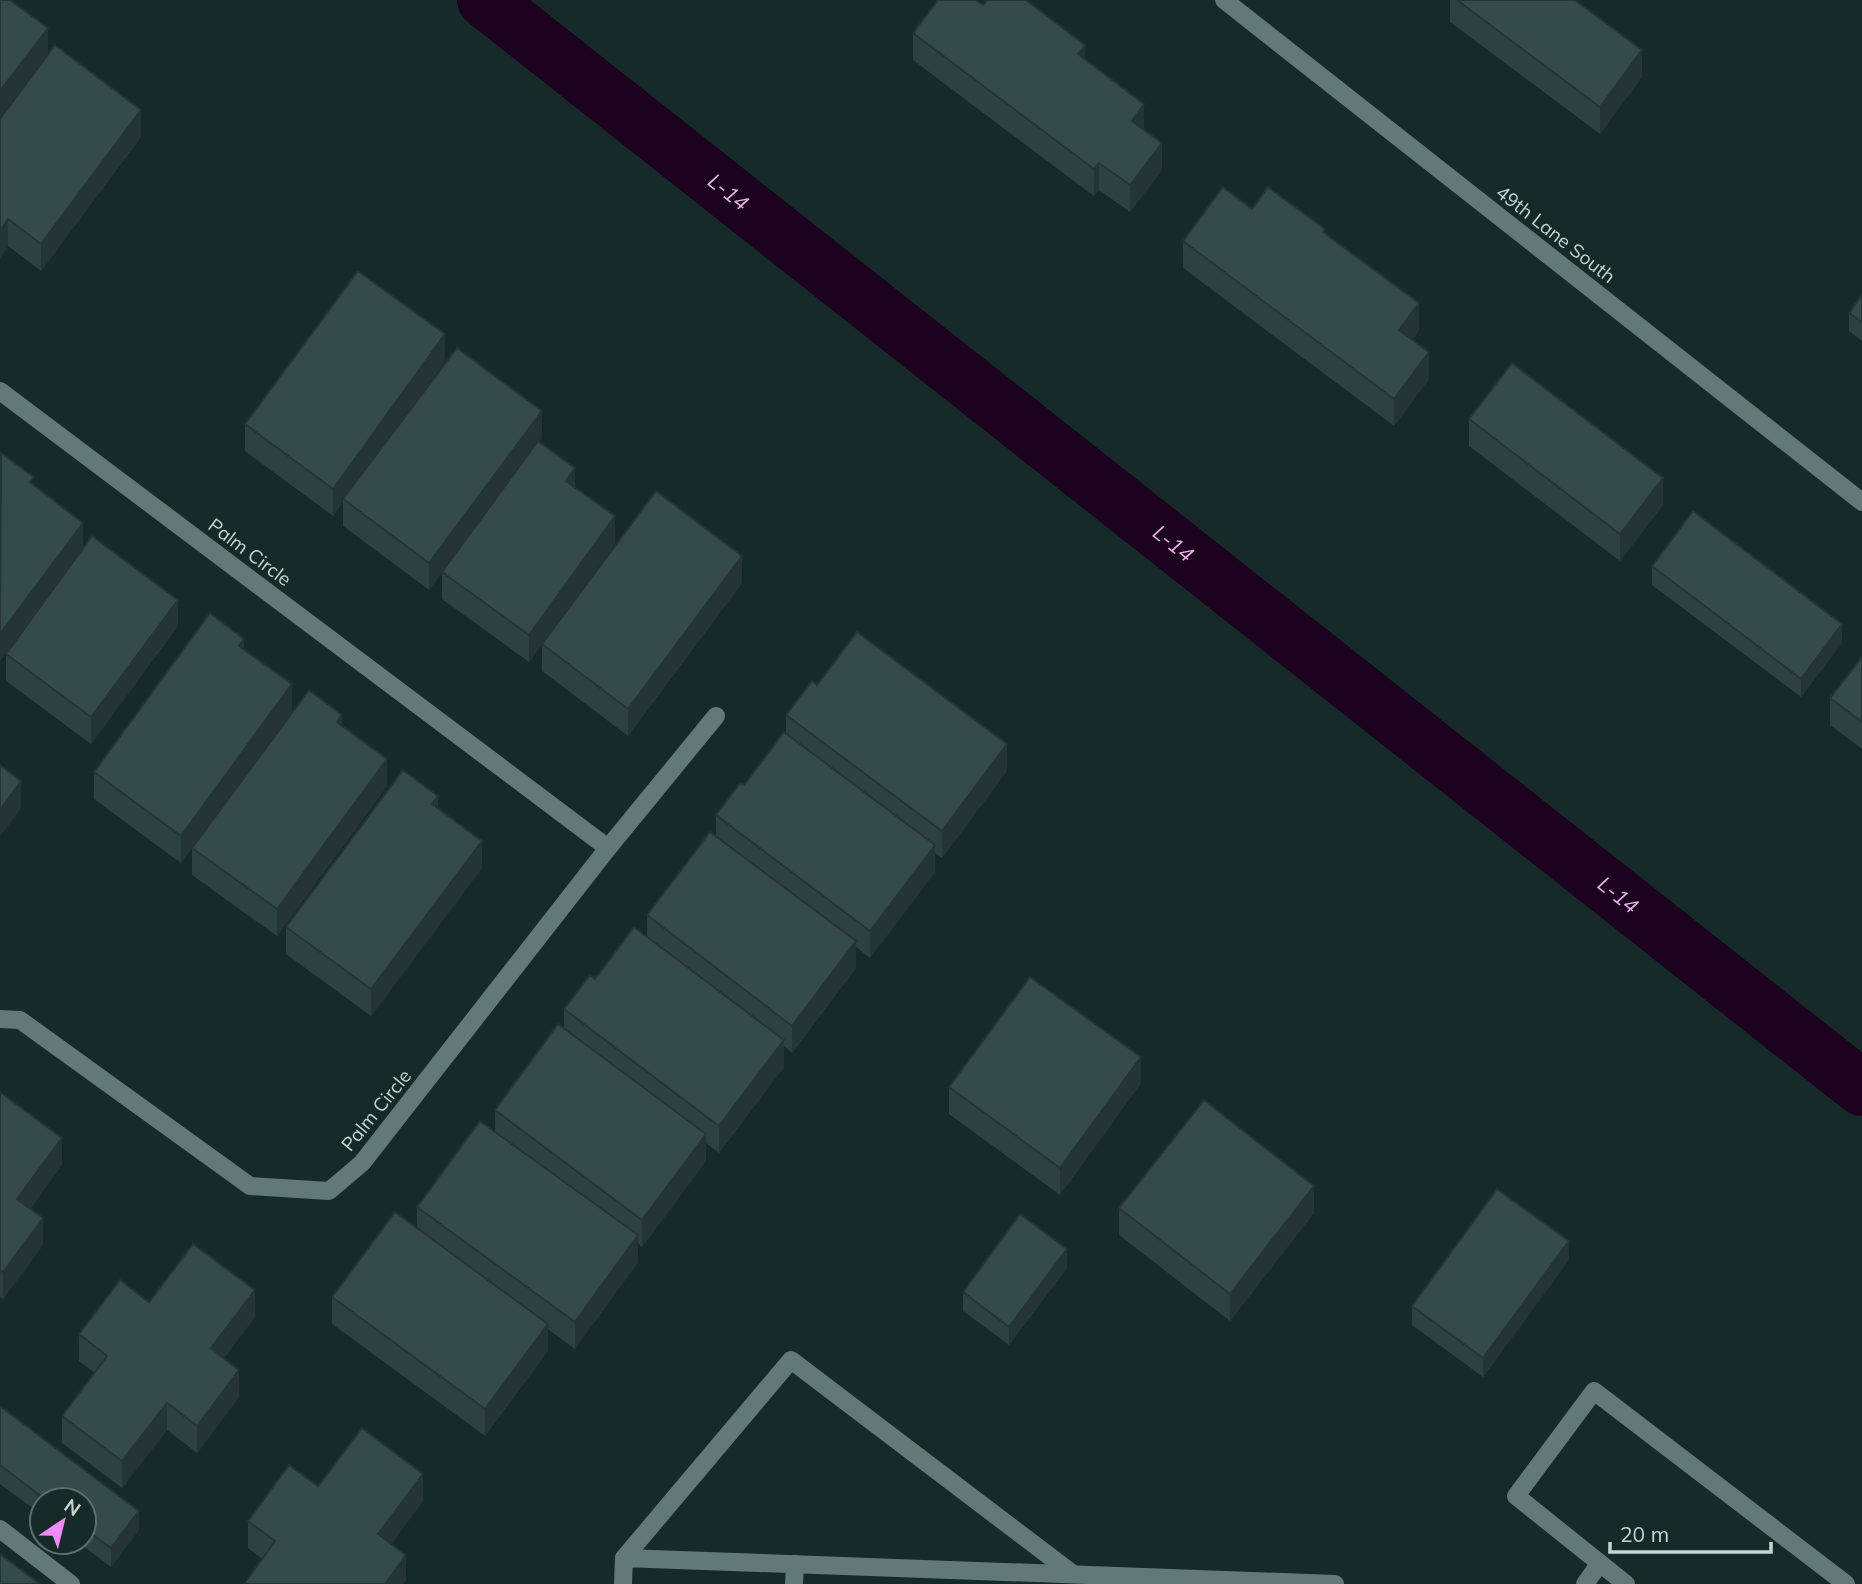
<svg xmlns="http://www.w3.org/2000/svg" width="1862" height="1584" font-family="Mulish,sans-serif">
	<rect width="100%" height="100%" fill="#162a2a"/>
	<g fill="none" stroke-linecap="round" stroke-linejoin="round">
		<!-- canal -->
		<path stroke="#1c021e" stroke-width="56" id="s1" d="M 485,0 L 1862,1088"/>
		<!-- service -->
		<g stroke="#627978" stroke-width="18">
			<path d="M 0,1529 L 71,1584"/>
			<path d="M 624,1558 L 791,1360 L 1073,1574"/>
			<path d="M 623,1584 L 624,1558 L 1335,1584"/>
			<path d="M 794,1584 L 795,1564"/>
			<path d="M 1585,1584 L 1600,1563"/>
			<path d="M 1626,1584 L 1516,1496 L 1594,1391 L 1846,1584"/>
		</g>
		<!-- minor -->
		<g stroke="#627978" stroke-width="18">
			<path d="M 1224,0 L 1862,502"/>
			<path d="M 0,391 L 608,848"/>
			<path d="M 0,1019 L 20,1020 L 250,1186 L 329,1191 L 362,1163 L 608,848 L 716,716"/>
		</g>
	</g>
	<!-- wall -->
	<g fill="#2e4040">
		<path d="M 1450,0 L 1575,0 L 1642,77 L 1600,134 L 1450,22 Z"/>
		<path d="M 983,5 L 1085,59 L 1144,130 L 1162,170 L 1130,212 L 1099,190 L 1094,196 L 913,60 L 913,33 Z"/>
		<path d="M 48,54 L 141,137 L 41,271 L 8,246 L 0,258 L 22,89 Z"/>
		<path d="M 1252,209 L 1325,234 L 1419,330 L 1412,340 L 1429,379 L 1394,426 L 1183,268 L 1183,241 Z"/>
		<path d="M 1862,295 L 1862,341 L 1849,331 L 1849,313 Z"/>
		<path d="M 445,361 L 390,437 L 542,438 L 539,442 L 575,487 L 615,543 L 529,662 L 442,599 L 442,572 L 429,590 L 343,526 L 343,501 L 333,516 L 245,451 L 245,424 Z"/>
		<path d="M 1469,419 L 1663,505 L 1620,561 L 1469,446 Z"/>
		<path d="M 0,454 L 34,485 L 83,549 L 178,626 L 91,744 L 6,681 L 6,654 L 44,602 L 0,661 Z"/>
		<path d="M 1652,566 L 1842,643 L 1801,697 L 1652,585 Z"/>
		<path d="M 742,583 L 628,736 L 542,671 L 542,644 Z"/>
		<path d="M 244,650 L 292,711 L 181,863 L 94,799 L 94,772 Z"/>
		<path d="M 1862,657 L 1862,749 L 1830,725 L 1830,698 Z"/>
		<path d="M 817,685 L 1007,771 L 942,858 L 935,853 L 935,872 L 870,958 L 856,947 L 856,968 L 792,1053 L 784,1046 L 784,1067 L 719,1153 L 706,1143 L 706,1161 L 642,1247 L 638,1243 L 638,1262 L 575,1349 L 548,1329 L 548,1351 L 485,1436 L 332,1324 L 332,1297 L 417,1228 L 417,1207 L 495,1131 L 495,1110 L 564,1029 L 564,1009 L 595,979 L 647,936 L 647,915 L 716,836 L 716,815 L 744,785 L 786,733 L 786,715 Z"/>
		<path d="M 342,726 L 387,786 L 277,936 L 192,875 L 192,848 Z"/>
		<path d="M 438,809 L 482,868 L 371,1016 L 286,954 L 286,927 Z"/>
		<path d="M 1141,1083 L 1060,1195 L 949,1114 L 949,1087 Z"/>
		<path d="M 0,1092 L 62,1165 L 30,1209 L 43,1245 L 3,1299 L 0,1297 Z"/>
		<path d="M 1119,1208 L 1314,1213 L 1230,1321 L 1119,1235 Z"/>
		<path d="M 1569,1260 L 1483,1377 L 1412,1325 L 1412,1306 Z"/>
		<path d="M 1067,1268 L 1009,1345 L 963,1311 L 963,1292 Z"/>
		<path d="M 149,1302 L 255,1317 L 224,1358 L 239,1397 L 197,1453 L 167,1430 L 122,1488 L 62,1443 L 62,1416 L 95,1373 L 79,1361 L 79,1334 Z"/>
		<path d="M 0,1406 L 139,1530 L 111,1567 L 78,1542 L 84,1542 L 84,1500 L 42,1500 L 42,1515 L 0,1484 Z"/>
		<path d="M 318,1486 L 423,1501 L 391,1544 L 406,1581 L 262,1559 L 248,1548 L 248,1521 Z"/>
	</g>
	<!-- shaded-wall -->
	<g fill="#253434">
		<path d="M 48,28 L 48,55 L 0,118 L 0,91 Z"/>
		<path d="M 1085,45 L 1085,72 L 1078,54 Z"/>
		<path d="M 1642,50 L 1642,77 L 1600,134 L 1600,107 Z"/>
		<path d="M 1144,104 L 1144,131 L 1132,121 Z"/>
		<path d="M 141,110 L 141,137 L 41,271 L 41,244 Z"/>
		<path d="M 1162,143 L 1162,170 L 1130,212 L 1130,185 Z"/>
		<path d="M 1099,163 L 1099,190 L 1094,196 L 1094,169 Z"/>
		<path d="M 8,219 L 8,246 L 0,258 L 0,231 Z"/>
		<path d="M 1419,303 L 1419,330 L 1399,357 L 1399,330 Z"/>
		<path d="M 445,334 L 445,361 L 344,500 L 343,499 L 343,501 L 333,516 L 333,489 Z"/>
		<path d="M 1429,352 L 1429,379 L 1394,426 L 1394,399 Z"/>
		<path d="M 542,411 L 542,438 L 429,590 L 429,563 Z"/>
		<path d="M 575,468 L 575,495 L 566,481 Z"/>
		<path d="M 1663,478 L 1663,505 L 1620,561 L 1620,534 Z"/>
		<path d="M 615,516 L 615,543 L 529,662 L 529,635 Z"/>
		<path d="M 83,523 L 83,550 L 0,661 L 0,634 Z"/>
		<path d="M 742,556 L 742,583 L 628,736 L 628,709 Z"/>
		<path d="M 178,600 L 178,626 L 91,744 L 91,717 Z"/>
		<path d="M 1842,624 L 1842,643 L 1801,697 L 1801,679 Z"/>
		<path d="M 244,639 L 244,666 L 239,646 Z"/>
		<path d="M 292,684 L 292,711 L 181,863 L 181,836 Z"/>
		<path d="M 342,715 L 342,742 L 337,722 Z"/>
		<path d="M 1007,744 L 1007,771 L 942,858 L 942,831 Z"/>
		<path d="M 387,759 L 387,786 L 277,936 L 277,909 Z"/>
		<path d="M 21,781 L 21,808 L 0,837 L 0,810 Z"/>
		<path d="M 438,796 L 438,823 L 432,804 Z"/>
		<path d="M 482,841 L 482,868 L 371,1016 L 371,989 Z"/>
		<path d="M 935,845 L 935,872 L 870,958 L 870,931 Z"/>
		<path d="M 856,941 L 856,968 L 792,1053 L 792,1026 Z"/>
		<path d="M 784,1040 L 784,1067 L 719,1153 L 719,1126 Z"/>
		<path d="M 1141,1057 L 1141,1083 L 1060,1195 L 1060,1168 Z"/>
		<path d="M 706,1134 L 706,1161 L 642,1247 L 642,1220 Z"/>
		<path d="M 62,1138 L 62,1165 L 17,1226 L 17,1199 Z"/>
		<path d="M 1314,1186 L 1314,1213 L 1230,1321 L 1230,1294 Z"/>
		<path d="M 43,1218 L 43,1245 L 3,1299 L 3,1272 Z"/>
		<path d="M 638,1235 L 638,1262 L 575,1349 L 575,1322 Z"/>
		<path d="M 1569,1241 L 1569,1260 L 1483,1377 L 1483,1358 Z"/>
		<path d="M 1067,1249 L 1067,1268 L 1009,1345 L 1009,1327 Z"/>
		<path d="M 255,1290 L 255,1317 L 211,1375 L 211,1348 Z"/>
		<path d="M 548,1324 L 548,1351 L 485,1436 L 485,1409 Z"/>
		<path d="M 239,1370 L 239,1397 L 197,1453 L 197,1426 Z"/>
		<path d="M 167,1403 L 167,1430 L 122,1488 L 122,1461 Z"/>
		<path d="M 423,1474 L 423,1501 L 378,1561 L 378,1534 Z"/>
		<path d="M 139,1511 L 139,1530 L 111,1567 L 111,1548 Z"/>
		<path d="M 406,1555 L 406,1581 L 404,1584 L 385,1584 Z"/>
	</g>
	<!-- building -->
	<g fill="#354b4a" stroke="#253434" stroke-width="2">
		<path d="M 0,0 L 10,0 L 48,28 L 0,91 Z"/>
		<path d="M 938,0 L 976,0 L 983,5 L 987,0 L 1026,0 L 1085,45 L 1078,54 L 1144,104 L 1132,121 L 1162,143 L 1130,185 L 1099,163 L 1094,169 L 913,33 Z"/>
		<path d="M 1457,0 L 1575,0 L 1642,50 L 1600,107 Z"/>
		<path d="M 55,45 L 141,110 L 41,244 L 8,219 L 0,231 L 0,119 Z"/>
		<path d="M 1223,187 L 1252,209 L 1268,187 L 1325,229 L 1323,232 L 1419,303 L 1399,330 L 1429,352 L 1394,399 L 1183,241 Z"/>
		<path d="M 358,271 L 445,334 L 333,489 L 245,424 Z"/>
		<path d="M 1862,295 L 1862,322 L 1849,313 Z"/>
		<path d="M 457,348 L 542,411 L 429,563 L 343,499 Z"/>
		<path d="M 1512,363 L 1663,478 L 1620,534 L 1469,419 Z"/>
		<path d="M 538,441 L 575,468 L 566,481 L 615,516 L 529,635 L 442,572 Z"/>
		<path d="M 1,453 L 34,477 L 30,482 L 83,523 L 0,634 Z"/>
		<path d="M 656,491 L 742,556 L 628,709 L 542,644 Z"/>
		<path d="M 1693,511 L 1842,624 L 1801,679 L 1652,566 Z"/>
		<path d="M 92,536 L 178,600 L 91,717 L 6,654 Z"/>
		<path d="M 210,613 L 244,639 L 239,646 L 292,684 L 181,836 L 94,772 Z"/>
		<path d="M 857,632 L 1007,744 L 942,831 L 786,715 L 812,681 L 817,685 Z"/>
		<path d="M 1862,657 L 1862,722 L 1830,698 Z"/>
		<path d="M 309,690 L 342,715 L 337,722 L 387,759 L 277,909 L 192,848 Z"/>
		<path d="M 784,732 L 935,845 L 870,931 L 716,815 L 740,783 L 744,785 Z"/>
		<path d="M 0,765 L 21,781 L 0,810 Z"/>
		<path d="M 403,770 L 438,796 L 432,804 L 482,841 L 371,989 L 286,927 Z"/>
		<path d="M 710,832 L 856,941 L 792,1026 L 647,915 Z"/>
		<path d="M 634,927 L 784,1040 L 719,1126 L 564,1009 L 590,975 L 595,979 Z"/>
		<path d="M 1030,977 L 1141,1057 L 1060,1168 L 949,1087 Z"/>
		<path d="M 558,1024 L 706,1134 L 642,1220 L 495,1110 Z"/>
		<path d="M 0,1092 L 62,1138 L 17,1199 L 43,1218 L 3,1272 L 0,1270 Z"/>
		<path d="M 1204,1100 L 1314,1186 L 1230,1294 L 1119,1208 Z"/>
		<path d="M 480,1121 L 638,1235 L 575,1322 L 417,1207 Z"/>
		<path d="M 1497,1189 L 1569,1241 L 1483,1358 L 1412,1306 Z"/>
		<path d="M 395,1212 L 548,1324 L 485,1409 L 332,1297 Z"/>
		<path d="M 1020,1214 L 1067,1249 L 1009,1327 L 963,1292 Z"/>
		<path d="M 193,1244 L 255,1290 L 211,1348 L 239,1370 L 197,1426 L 167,1403 L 122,1461 L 62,1416 L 107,1356 L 79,1334 L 120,1280 L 149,1302 Z"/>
		<path d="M 0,1406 L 139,1511 L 111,1548 L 84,1528 L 84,1500 L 46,1500 L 0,1465 Z"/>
		<path d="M 362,1428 L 423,1474 L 378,1534 L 406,1555 L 385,1584 L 244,1584 L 275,1541 L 248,1521 L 289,1465 L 318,1486 Z"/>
		<path d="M 0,1554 L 40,1584 L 0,1584 Z"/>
	</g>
	<g text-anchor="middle" stroke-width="5" stroke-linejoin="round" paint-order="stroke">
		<!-- street labels -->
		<g font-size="19" fill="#c8d4d4" stroke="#162a2a">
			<text transform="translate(1556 234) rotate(38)" y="7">49th Lane South</text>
			<text transform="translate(250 552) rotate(37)" y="7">Palm Circle</text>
			<text transform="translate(376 1110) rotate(-51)" y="7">Palm Circle</text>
		</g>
		<!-- water labels -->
		<g font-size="21" font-style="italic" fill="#e8b2eb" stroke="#162a2a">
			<text dy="7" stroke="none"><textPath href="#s1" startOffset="310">L-14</textPath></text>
			<text dy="7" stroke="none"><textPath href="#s1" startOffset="877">L-14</textPath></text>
			<text dy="7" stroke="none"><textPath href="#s1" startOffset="1444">L-14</textPath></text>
		</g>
	</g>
	<!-- north arrow -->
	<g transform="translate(63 1521) rotate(35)"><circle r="33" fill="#162a2a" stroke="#5d6e6e" stroke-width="2"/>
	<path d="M0-5L12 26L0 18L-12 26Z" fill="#f08bf6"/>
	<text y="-10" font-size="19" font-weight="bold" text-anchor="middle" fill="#c8d4d4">N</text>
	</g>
	<!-- scale -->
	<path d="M1610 1542v10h161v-10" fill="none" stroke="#c8d4d4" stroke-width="3.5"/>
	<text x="1620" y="1542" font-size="21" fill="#c8d4d4" stroke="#162a2a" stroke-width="5" paint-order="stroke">20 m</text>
</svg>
